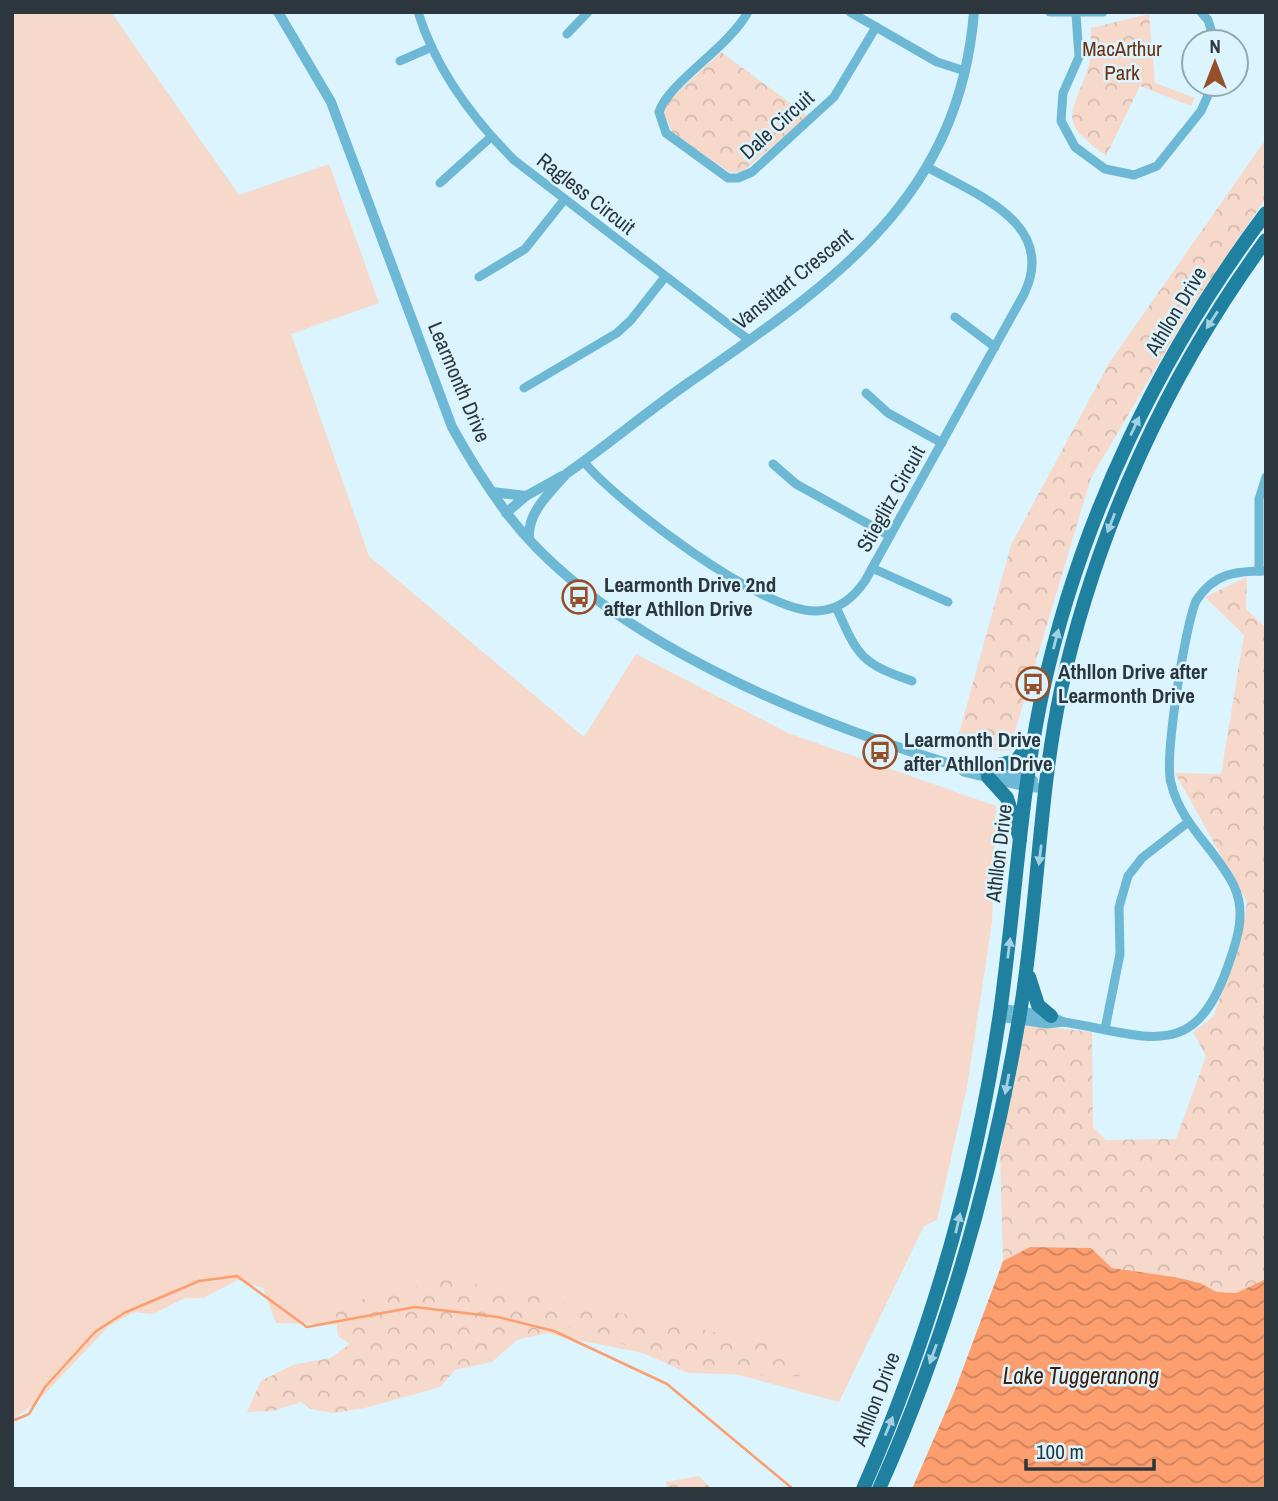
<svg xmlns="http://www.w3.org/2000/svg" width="1278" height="1501" font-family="'Archivo Narrow',sans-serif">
	<defs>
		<pattern id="forest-crowns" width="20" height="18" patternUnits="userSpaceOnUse" patternTransform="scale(1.75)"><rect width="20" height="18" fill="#f6d9cb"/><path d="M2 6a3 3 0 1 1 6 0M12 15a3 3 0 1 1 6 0" fill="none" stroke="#d3bbaf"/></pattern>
		<pattern id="water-waves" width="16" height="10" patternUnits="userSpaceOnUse" patternTransform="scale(1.75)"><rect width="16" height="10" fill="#fd9e6f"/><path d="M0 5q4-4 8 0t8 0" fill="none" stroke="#cd825c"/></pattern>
	</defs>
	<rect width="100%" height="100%" fill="#dbf4fe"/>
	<!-- grass -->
	<path fill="#f6d9cb" d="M 12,12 L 111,12 L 239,195 L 329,164 L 379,303 L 291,334 L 369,556 L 584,737 L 636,654 L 788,733 L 996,806 L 992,922 L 967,1087 L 937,1220 L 924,1226 L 839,1402 L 690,1362 L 562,1337 L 478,1312 L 356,1325 L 276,1323 L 263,1288 L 238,1280 L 203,1298 L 185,1298 L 153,1314 L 135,1312 L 109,1326 L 36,1403 L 12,1420 Z"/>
	<!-- forest -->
	<g fill="url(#forest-crowns)">
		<path d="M 1149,14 L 1155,83 L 1195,98 L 1191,106 L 1140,86 L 1106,156 C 1060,121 1069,120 1087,71 C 1093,57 1090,43 1091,28 Z"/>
		<path d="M 721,52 L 808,116 L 741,173 L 729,172 L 673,133 L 663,112 L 667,102 Z"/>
		<path d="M 1266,139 L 1266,198 L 1191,308 L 1091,478 L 1009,751 L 955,748 L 1011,545 L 1109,363 Z"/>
		<path d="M 1247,577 L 1246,609 L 1266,628 L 1266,1279 L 1236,1293 L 1217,1292 L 1200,1283 L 1175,1277 L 1112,1268 L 1091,1248 L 1030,1247 L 1003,1261 L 1000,1151 L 1025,1025 L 1092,1032 L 1093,1127 L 1106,1140 L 1176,1139 L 1206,1056 L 1193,1032 L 1213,1017 L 1241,942 L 1247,902 L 1175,773 L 1221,774 L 1244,635 L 1205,597 Z"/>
		<path d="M 451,1279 L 787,1347 L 821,1377 L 688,1373 L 580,1325 L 517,1340 L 492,1362 L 455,1370 L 440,1387 L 365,1408 L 333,1413 L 311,1409 L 301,1402 L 273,1411 L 247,1412 L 261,1381 L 293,1365 L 330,1358 L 350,1344 L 338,1336 L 335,1310 L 379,1293 Z"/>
		<path d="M 699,1476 L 712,1489 L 669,1489 L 665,1482 Z"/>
	</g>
	<!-- water -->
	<path fill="url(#water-waves)" d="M 1030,1247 L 1091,1248 L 1112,1268 L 1175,1277 L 1200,1283 L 1217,1292 L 1236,1293 L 1266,1279 L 1266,1489 L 912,1489 L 955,1390 L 1003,1261 Z"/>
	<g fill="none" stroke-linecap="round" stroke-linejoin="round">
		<!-- stream -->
		<path stroke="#fd9e6f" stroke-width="2.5" d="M 12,1421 L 29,1414 L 45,1387 L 95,1332 L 124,1313 L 199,1281 L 237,1276 L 307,1327 L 415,1307 L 498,1317 L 554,1331 L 667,1384 L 793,1489"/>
		<!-- minor -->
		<g stroke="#6db8d5" stroke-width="9">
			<path d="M 418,12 C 436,70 472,118 514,160 L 749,340"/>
			<path d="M 748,12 C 727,49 669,82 659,112 L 666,133 L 728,178 L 738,178 L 752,172 L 834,97 L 876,27"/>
			<path d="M 850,12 L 937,62 L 965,71"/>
			<path d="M 1050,12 L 1103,12"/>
			<path d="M 1201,12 L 1208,20 L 1215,42"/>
			<path d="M 1076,14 L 1079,57 L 1063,93 L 1061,121 L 1075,147 L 1105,169 L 1134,175 L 1157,166 L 1201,111 L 1213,84"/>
			<path d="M 567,34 L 588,12"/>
			<path d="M 400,61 L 432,47"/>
			<path d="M 440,183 L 491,137"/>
			<path d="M 479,277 L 525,249 L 564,200"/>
			<path d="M 955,317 L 995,347"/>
			<path d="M 524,388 L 617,333 L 631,320 L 665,277"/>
			<path d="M 866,393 L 888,413 L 942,443"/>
			<path d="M 584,462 C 618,503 764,614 817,611 C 839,610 853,598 865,581 L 1024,294 C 1058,224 977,195 929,168"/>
			<path d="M 773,464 L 796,484 L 890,536"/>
			<path d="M 872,568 L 948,602"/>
			<path d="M 1259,571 L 1259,499 L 1266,477"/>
			<path d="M 836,607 C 858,656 860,663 912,681"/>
			<path d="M 1001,1008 L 1051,1016 L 1064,1022 C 1150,1036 1195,1064 1229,963 C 1238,938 1246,912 1234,886 C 1216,849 1181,825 1171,783 C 1164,758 1185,626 1196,601 C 1214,573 1235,571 1266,571"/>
			<path d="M 999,1017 L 1047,1024 L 1064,1022"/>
			<path d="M 1105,1029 L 1120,954 L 1119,907 L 1128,876 L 1142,858 L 1187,823"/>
		</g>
		<!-- tertiary -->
		<g stroke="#6db8d5" stroke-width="10">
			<path d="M 278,12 L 331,102 L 452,427 C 468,456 486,485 506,512 C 600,638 810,722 957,766 L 965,772 L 1028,787 L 1047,788"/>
			<path d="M 492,492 L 526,496"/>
			<path d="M 506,513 L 526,496 L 562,476"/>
			<path d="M 529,539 C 527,512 550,493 566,474 C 609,444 650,409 694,379 C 834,282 959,198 974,12"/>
			<path d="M 957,766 L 967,764 L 1033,780"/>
		</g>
		<!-- primary -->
		<g stroke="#2080a0" stroke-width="14">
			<path d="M 983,768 L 1016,761 L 1030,742"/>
			<path d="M 988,777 L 1007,798 L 1020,839"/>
			<path d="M 1029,977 L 1038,1005 L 1051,1016"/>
			<path d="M 863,1489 C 930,1337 976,1178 1000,1013 C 1015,906 1020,796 1043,690 C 1081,517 1160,354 1266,213"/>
			<path d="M 879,1489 C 946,1339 991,1181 1019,1019 C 1038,911 1038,798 1061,690 C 1097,528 1168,374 1266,240"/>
		</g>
	</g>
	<!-- one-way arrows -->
	<defs><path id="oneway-solid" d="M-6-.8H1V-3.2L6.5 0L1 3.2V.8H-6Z" transform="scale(1.75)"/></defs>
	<g fill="#a3d1e2">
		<use href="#oneway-solid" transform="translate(1212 320) rotate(123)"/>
		<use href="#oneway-solid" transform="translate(1135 426) rotate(-65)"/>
		<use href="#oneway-solid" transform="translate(1111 523) rotate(111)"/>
		<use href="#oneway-solid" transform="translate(1056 639) rotate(-75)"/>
		<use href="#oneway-solid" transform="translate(1040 855) rotate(97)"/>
		<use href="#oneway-solid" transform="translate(1009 948) rotate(-83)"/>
		<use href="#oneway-solid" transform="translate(1007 1084) rotate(101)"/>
		<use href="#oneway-solid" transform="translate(958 1223) rotate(-77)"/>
		<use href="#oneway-solid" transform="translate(933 1354) rotate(110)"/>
		<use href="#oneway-solid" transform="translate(889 1426) rotate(-68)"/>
	</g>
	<!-- icons -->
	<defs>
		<symbol id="bus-ring" viewBox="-11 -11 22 22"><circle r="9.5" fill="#dbf4fe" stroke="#964f29" stroke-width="1.5"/><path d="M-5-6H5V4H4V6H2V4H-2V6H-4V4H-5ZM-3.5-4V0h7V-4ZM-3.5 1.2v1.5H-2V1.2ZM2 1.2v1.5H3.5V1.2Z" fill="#964f29"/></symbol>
	</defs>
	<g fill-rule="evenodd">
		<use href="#bus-ring" x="560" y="578" width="38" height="38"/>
		<use href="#bus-ring" x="1014" y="665" width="38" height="38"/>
		<use href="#bus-ring" x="861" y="733" width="38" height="38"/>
	</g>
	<g text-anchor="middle" stroke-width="5" stroke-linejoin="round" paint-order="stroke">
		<!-- park labels -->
		<g font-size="21" fill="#6c310f" stroke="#dbf4fe">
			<text x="1122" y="56">MacArthur<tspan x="1122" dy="24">Park</tspan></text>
		</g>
		<!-- street labels -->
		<g font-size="21" fill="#2b373c" stroke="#dbf4fe">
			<text transform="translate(777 125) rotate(-42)" y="7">Dale Circuit</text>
			<text transform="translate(586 194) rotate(38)" y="7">Ragless Circuit</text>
			<text transform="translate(793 279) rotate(-39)" y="7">Vansittart Crescent</text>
			<text transform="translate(1176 311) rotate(-59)" y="7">Athllon Drive</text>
			<text transform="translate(459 382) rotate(67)" y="7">Learmonth Drive</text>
			<text transform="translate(891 499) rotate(-61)" y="7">Stieglitz Circuit</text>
			<text transform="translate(999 853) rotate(-83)" y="7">Athllon Drive</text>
			<text transform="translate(876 1399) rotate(-69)" y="7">Athllon Drive</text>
		</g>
		<!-- poi labels -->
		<g font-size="21" font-weight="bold" fill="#2b373c" stroke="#dbf4fe" text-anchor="start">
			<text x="604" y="592">Learmonth Drive 2nd<tspan x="604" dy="24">after Athllon Drive</tspan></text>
			<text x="1058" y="679">Athllon Drive after<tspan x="1058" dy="24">Learmonth Drive</tspan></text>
			<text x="904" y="747">Learmonth Drive<tspan x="904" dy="24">after Athllon Drive</tspan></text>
		</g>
		<!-- water labels -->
		<g font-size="23" font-style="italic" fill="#421d0a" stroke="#dbf4fe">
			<text x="1081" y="1384">Lake Tuggeranong</text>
		</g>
	</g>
	<!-- border -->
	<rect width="1278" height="1501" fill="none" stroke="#2b373c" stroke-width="28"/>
	<!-- north arrow -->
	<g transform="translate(1215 63)"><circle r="33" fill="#dbf4fe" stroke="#95a8b0" stroke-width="2"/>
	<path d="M0-5L12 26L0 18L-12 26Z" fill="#964f29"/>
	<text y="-10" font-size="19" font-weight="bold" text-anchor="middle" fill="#2b373c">N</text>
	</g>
	<!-- scale -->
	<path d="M1026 1459v10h128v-10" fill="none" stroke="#2b373c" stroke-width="3.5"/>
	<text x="1036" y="1459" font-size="21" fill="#2b373c" stroke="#dbf4fe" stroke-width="5" paint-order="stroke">100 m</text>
</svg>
